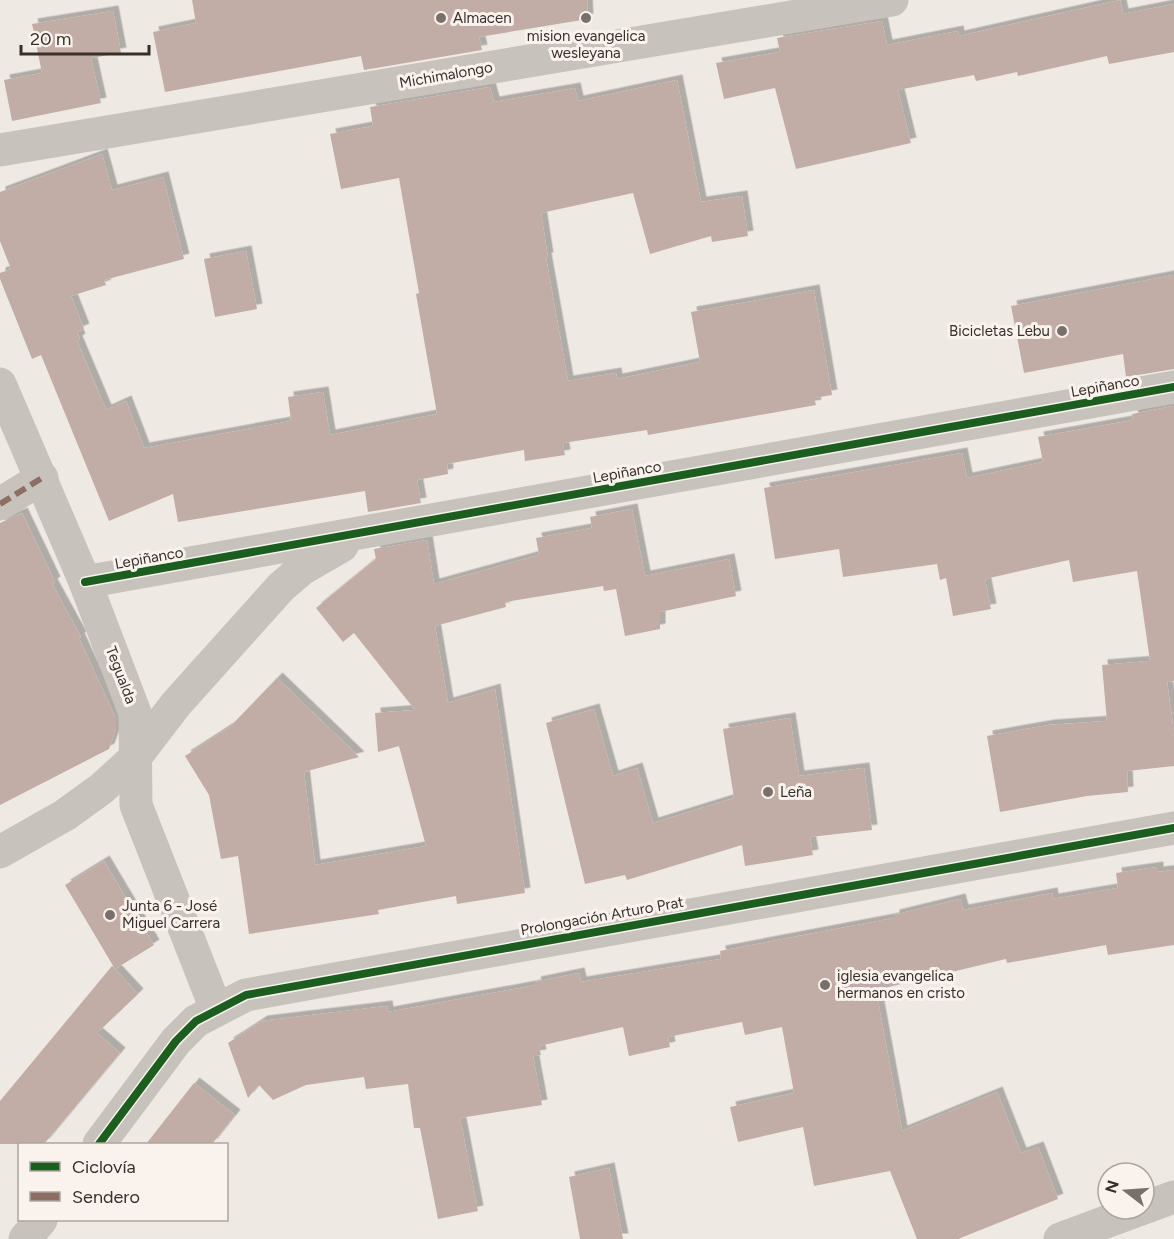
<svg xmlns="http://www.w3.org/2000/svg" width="1174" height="1239" font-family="Figtree,sans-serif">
	<defs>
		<filter id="shadow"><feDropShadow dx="5.5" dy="-5.5" stdDeviation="0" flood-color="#0004"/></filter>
	</defs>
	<rect width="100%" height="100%" fill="#efe9e4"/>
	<!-- building -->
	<g fill="#c2ada6" filter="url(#shadow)">
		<path d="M 192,0 L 587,0 L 588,19 L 479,37 L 482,50 L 364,70 L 361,56 L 165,92 L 153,32 L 196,23 Z"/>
		<path d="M 1120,0 L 1123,14 L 1174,4 L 1174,52 L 1109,64 L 1107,56 L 1018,76 L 1017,72 L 976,81 L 974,75 L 898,90 L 911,143 L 796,169 L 775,88 L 724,99 L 716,63 L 780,52 L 777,38 L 882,21 L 887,45 L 958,31 L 959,36 Z"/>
		<path d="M 113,11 L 121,53 L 91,58 L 101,103 L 12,121 L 4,80 L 42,73 L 32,24 Z"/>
		<path d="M 677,80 L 701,202 L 742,196 L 748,236 L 712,242 L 711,236 L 650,254 L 633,193 L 541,213 L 548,258 L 546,258 L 568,381 L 616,373 L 617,379 L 700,362 L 691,312 L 814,290 L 832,395 L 814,398 L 816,405 L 648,435 L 647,430 L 563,443 L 565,455 L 525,461 L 524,450 L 447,464 L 448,474 L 417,480 L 421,503 L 368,512 L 365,491 L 178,522 L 173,494 L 109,521 L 41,355 L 32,359 L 0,279 L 0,273 L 11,269 L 0,241 L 0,192 L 102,154 L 112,190 L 163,177 L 184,259 L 104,280 L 106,285 L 71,296 L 84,329 L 77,332 L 80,339 L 77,341 L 106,410 L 126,401 L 144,448 L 291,421 L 288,397 L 323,392 L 330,435 L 437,414 L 416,294 L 419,293 L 399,178 L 341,189 L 330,134 L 373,126 L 370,107 L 490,87 L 494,102 L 575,88 L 578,101 Z"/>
		<path d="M 246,251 L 257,309 L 215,317 L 204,259 Z"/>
		<path d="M 1174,275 L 1174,369 L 1126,377 L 1123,354 L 1024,373 L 1011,306 Z"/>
		<path d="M 1174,406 L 1174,681 L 1167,682 L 1174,733 L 1174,766 L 1127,771 L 1128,792 L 1087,796 L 1000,812 L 987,736 L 1049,725 L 1107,721 L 1102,665 L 1150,661 L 1137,571 L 1073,582 L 1069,560 L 985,579 L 991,609 L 953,616 L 946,578 L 940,580 L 937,564 L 843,577 L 839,549 L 775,559 L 764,488 L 962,453 L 967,478 L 1043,462 L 1038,437 L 1133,420 L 1132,414 Z"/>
		<path d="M 632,509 L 645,576 L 729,559 L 736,596 L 660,612 L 660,629 L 625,636 L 616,589 L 604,591 L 603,586 L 505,602 L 506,607 L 435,626 L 448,703 L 495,689 L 525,893 L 457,904 L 456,896 L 378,910 L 379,914 L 249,934 L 238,856 L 221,859 L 209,795 L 185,756 L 230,727 L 277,678 L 359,757 L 304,772 L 315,865 L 426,846 L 399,746 L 378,752 L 375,713 L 415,710 L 354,633 L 343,642 L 316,608 L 376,559 L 374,549 L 427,540 L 434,584 L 539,555 L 536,538 L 592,528 L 590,517 Z"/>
		<path d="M 22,513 L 55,582 L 52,584 L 81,637 L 79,638 L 116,719 L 116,729 L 109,749 L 0,805 L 0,523 Z"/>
		<path d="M 594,709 L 613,776 L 637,768 L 653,823 L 734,798 L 723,729 L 790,718 L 799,776 L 864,768 L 872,830 L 810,837 L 813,855 L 745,866 L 742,845 L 627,880 L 625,875 L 585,884 L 546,723 Z"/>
		<path d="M 104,861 L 154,945 L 115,969 L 65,885 Z"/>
		<path d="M 1158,867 L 1158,872 L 1174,870 L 1174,945 L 1108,955 L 1106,945 L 1007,963 L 1006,959 L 876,990 L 902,1131 L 997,1092 L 1021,1153 L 1038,1147 L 1058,1199 L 958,1239 L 917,1239 L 890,1171 L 814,1186 L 803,1127 L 738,1142 L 730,1107 L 794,1093 L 782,1027 L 745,1035 L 742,1022 L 668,1037 L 670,1047 L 629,1056 L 623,1027 L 539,1046 L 541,1055 L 533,1056 L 542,1105 L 460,1118 L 478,1211 L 438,1219 L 420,1128 L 414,1128 L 408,1084 L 366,1089 L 364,1077 L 306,1085 L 273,1100 L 259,1085 L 248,1098 L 228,1043 L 262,1021 L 387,1006 L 388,1012 L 536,985 L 535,982 L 579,973 L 581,982 L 721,959 L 720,951 L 894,918 L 894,915 L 960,899 L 963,910 L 1052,893 L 1053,899 L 1118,888 L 1116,873 Z"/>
		<path d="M 112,966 L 138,994 L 97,1033 L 120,1053 L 44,1144 L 0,1144 L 0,1101 Z"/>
		<path d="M 194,1083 L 235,1115 L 212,1144 L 146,1144 Z"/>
		<path d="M 609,1168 L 623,1239 L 580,1239 L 569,1177 Z"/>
	</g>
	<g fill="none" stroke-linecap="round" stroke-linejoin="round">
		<!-- street -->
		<g stroke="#c8c2bd" stroke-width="33">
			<path d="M 0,150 L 892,0"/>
			<path d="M 0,384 L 85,582 L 135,713 L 136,805 L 216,1009"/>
			<path d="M 0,504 L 42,478"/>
			<path d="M 85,582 L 1174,387"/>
			<path d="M 0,852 L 65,815 L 101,789 L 134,759 L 176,704 L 281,587 L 302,569 L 342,546"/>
			<path d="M 99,1144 L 176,1041 L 196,1021 L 246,995 L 1174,828"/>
			<path d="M 1144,1208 L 1174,1197"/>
			<path d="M 25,1239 L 41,1220"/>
			<path d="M 1060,1239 L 1141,1209"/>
		</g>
		<!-- quiet -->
		<path stroke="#8d6e63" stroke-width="6" stroke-dasharray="12 6" stroke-linecap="butt" d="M 0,504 L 42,478"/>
		<defs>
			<g id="cycleway">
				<path d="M 85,582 L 1174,387"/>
				<path d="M 99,1144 L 176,1041 L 196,1021 L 246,995 L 1174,828"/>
			</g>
		</defs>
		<!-- cycleway casing -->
		<use href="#cycleway" stroke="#faf3ed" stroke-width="11"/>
		<!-- cycleway -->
		<use href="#cycleway" stroke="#1b5e20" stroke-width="8"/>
	</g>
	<!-- markers -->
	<g fill="#79706b" stroke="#faf3ed" stroke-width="2">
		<circle cx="441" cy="18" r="6"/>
		<circle cx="586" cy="18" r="6"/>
		<circle cx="1062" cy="331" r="6"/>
		<circle cx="768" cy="792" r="6"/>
		<circle cx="110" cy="915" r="6"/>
		<circle cx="825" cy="985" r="6"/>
	</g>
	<g text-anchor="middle" stroke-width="6" stroke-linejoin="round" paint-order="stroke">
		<!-- poi labels -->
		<g font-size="15" fill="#392f2a" stroke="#faf3ed" text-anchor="start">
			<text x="453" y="23">Almacen</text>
			<text x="586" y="41" text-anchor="middle">mision evangelica<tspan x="586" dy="17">wesleyana</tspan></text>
			<text x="1050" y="336" text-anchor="end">Bicicletas Lebu</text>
			<text x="780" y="797">Leña</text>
			<text x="122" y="911">Junta 6 - José<tspan x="122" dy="17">Miguel Carrera</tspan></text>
			<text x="837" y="981">iglesia evangelica<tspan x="837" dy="17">hermanos en cristo</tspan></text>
		</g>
		<!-- street labels -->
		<g font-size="15" fill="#392f2a" stroke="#faf3ed">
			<text transform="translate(446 75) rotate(-10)" y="5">Michimalongo</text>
			<text transform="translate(1105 386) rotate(-10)" y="5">Lepiñanco</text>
			<text transform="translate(627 472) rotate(-10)" y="5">Lepiñanco</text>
			<text transform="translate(149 558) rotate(-10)" y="5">Lepiñanco</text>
			<text transform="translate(121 675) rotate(69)" y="5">Tegualda</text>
			<text transform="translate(602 916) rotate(-10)" y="5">Prolongación Arturo Prat</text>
		</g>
	</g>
	<!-- legend -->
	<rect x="18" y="1143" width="210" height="78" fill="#faf3ed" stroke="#ada59f" stroke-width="1.5"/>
	<rect x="30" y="1162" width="30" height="9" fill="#1b5e20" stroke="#ada59f" stroke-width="1.5"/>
	<text x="72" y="1173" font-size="18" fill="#392f2a">Ciclovía</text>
	<rect x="30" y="1192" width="30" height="9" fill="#8d6e63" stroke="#ada59f" stroke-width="1.5"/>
	<text x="72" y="1203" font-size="18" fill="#392f2a">Sendero</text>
	<!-- north arrow -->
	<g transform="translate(1126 1191) rotate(287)"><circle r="28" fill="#faf3ed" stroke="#ada59f" stroke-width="1.5"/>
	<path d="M0-4.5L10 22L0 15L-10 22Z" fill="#79706b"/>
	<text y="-9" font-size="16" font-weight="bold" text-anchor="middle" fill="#392f2a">N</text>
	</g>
	<!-- scale -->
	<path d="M21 45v9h128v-9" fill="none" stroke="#392f2a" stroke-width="3"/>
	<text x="30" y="45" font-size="18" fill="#392f2a" stroke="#faf3ed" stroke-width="4.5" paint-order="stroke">20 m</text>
</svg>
